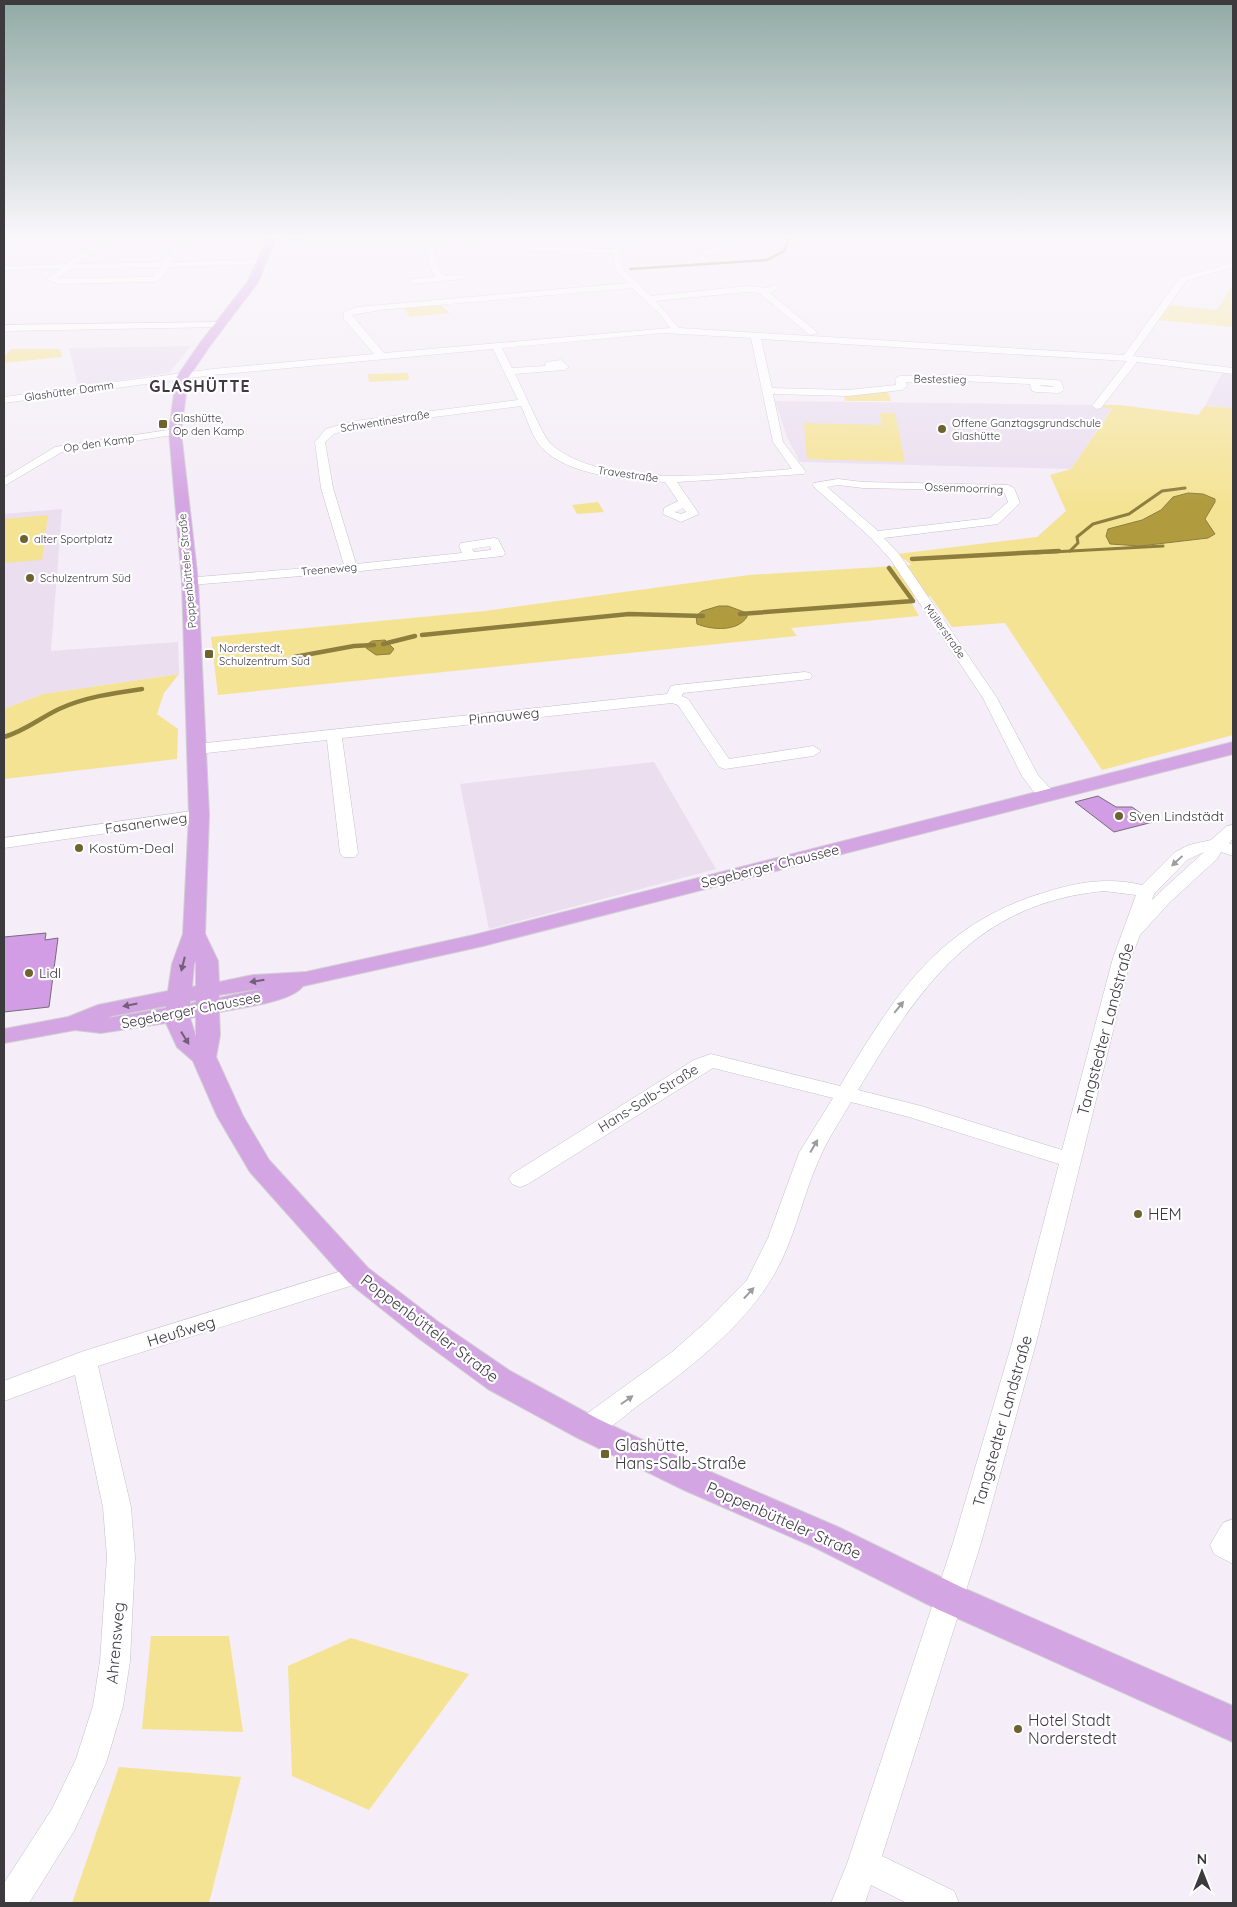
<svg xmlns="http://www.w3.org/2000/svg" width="1237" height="1907" font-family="Quicksand,sans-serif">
	<rect width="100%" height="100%" fill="#f5edf7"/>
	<!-- built -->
	<g fill="#eadeef">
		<path d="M 191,346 L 169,373 L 78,386 L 69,348 Z"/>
		<path d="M 1222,373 L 1233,375 L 1233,408 L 1205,406 Z"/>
		<path d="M 775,401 L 1089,405 L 1112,408 L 1071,469 L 800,462 L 787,437 Z"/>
		<path d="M 62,509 L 51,651 L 178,642 L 179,674 L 43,694 L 4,709 L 4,514 Z"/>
		<path d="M 654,762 L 716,869 L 489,929 L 460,784 Z"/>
	</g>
	<!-- green -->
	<g fill="#f5e394" fill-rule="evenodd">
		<path d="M 4,236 L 65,236 L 58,241 L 4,240 Z"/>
		<path d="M 1233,285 L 1233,327 L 1158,320 L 1171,305 L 1217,310 Z"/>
		<path d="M 441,305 L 450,313 L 410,317 L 403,308 Z"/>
		<path d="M 11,349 L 60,349 L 62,357 L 4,363 L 4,357 Z"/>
		<path d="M 408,373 L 409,380 L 369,382 L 368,374 Z"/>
		<path d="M 888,392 L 891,401 L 845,401 L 844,395 Z"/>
		<path d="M 1089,405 L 1120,405 L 1198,415 L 1205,406 L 1233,408 L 1233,735 L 1102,770 L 1005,623 L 952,627 L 930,596 L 908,597 L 919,616 L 791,628 L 797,636 L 218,695 L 211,637 L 485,611 L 749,575 L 912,565 L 897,554 L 1037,537 L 1066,511 L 1050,475 L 1071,469 L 1112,409 ZM 1188,493 L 1210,496 L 1205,519 L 1215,535 L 1208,538 L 1140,546 L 1110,544 L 1108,529 C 1127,524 1145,520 1161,510 C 1175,501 1168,498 1188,493 Z"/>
		<path d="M 880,413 L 895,413 L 905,462 L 807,459 L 804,423 L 881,425 Z"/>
		<path d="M 598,502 L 604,512 L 577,514 L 572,505 Z"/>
		<path d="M 48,515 L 42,560 L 4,563 L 4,519 Z"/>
		<path d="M 179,674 L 164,693 L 157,714 L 178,729 L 177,759 L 4,779 L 4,709 L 43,694 Z"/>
		<path d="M 151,1636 L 229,1636 L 243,1732 L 142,1729 Z"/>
		<path d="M 351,1638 L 469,1674 L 369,1810 L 292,1776 L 288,1666 Z"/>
		<path d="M 119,1767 L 241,1777 L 209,1903 L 72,1903 Z"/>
	</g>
	<!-- water -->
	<g fill="#b09b3e" stroke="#8e7e3e">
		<path d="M 1188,493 L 1203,494 L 1215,499 L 1215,502 L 1205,519 L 1215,534 L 1208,538 L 1140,546 L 1110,544 L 1106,536 L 1108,529 L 1142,520 L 1161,510 L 1173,497 Z"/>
		<path d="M 719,606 L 728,606 L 747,613 L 747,617 C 737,632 712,630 697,624 L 696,616 L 702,611 Z"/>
		<path d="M 385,640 L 394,649 L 390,654 L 376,655 L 366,648 L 366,645 L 372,641 Z"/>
	</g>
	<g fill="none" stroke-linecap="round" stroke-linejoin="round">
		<!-- stream-far2 -->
		<path stroke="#8e7e3e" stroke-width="2.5" d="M 630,269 L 767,260 L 784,251 L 790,236"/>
		<!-- stream-far1 -->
		<g stroke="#8e7e3e" stroke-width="3">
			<path d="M 1070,551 L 1078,543 L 1077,537 L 1093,524 L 1129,514 L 1162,491 L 1185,488"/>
			<path d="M 1034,553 L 1163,546"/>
		</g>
		<!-- stream -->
		<g stroke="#8e7e3e" stroke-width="4.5">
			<path d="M 912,559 L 1059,551"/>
			<path d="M 740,614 L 913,601 L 889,568"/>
			<path d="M 422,635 L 629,614 L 703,616"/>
			<path d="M 383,644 L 415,636"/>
			<path d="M 294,657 L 354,646 L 374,645"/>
			<path d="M 4,737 C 25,731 40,718 59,709 C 85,697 114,693 142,689"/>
		</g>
	</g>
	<!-- building -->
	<g fill="#d29de5" stroke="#746e77">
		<path d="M 1098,796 L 1116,807 L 1132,807 L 1153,822 L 1114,832 L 1075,802 Z"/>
		<path d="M 46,933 L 45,940 L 58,938 L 49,1007 L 4,1012 L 4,937 Z"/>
	</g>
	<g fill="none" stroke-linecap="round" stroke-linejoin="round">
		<defs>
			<g id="minor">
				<path d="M 119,236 L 169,237 L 183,240 L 184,242 L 172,262 L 261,260 L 265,262 L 261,264 L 169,267 L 162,278 L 154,282 L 59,284 L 46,279 L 59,269 L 4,270 L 4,266 L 66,264 L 99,241 ZM 122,240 L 169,241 L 175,243 L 164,262 L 77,264 L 105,245 ZM 161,267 L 152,277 L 57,278 L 70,269 Z"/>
				<path d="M 630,236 L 640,236 L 619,252 L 624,270 L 651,296 L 747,286 L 768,288 L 775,285 L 779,288 L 770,293 L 818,333 L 810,335 L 759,293 L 747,292 L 656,301 L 679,328 L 1124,355 L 1180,277 L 1233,263 L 1233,267 L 1186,281 L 1133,356 L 1233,368 L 1233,374 L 1137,362 L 1101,408 L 1097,409 L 1092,406 L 1127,361 L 761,339 L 772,388 L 848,390 L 896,385 L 895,379 L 900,376 L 959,375 L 1057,380 L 1061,381 L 1064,390 L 1059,393 L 1036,392 L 1032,391 L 1030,384 L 959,381 L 906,382 L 907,386 L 902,390 L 848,396 L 773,394 L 783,442 L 806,472 L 804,474 L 677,482 L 699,514 L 681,522 L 663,514 L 664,508 L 678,501 L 665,482 C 627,479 569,477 541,447 C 532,437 527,418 521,406 L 354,427 L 334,434 L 325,442 L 333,488 L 356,564 L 462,553 L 459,546 L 461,543 L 494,538 L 498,539 L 505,553 L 503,556 L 351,572 L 190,585 L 183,581 L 185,578 L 344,565 L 321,488 L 315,442 L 326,429 L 354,421 L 518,400 L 493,349 L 213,375 L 4,403 L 4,397 L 213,369 L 374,354 L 344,319 L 344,312 L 357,307 L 628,283 L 616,271 L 612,253 L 433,248 L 440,271 L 445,276 L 461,275 L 465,277 L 461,279 L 414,284 L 410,281 L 411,279 L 436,277 L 432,272 L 425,247 L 272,242 L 269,242 L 269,238 L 613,249 ZM 632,288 L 661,315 L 670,328 L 384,353 L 352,315 L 380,310 ZM 663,333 L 751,338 L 773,442 L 792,469 C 728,474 602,490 551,444 C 543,437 522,387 515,374 L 564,370 L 569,367 L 561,360 L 546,362 L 545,366 L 512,368 L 502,348 ZM 1040,385 L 1053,386 L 1053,387 L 1041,386 ZM 683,508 L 686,512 L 681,514 L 675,512 ZM 490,546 L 491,550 L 474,552 L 472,549 Z"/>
				<path d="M 723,236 L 732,236 L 716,255 L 701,254 L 697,252 L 713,248 Z"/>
				<path d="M 219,322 L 224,325 L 222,327 L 4,331 L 4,325 Z"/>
				<path d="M 175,429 L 179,430 L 179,434 L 62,452 L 4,486 L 4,478 L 55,447 Z"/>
				<path d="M 838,479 L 863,482 L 1008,485 L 1014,488 L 1020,503 L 998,524 L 884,538 L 899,554 L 997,698 L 1038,775 L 1056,795 L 1054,798 L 1042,798 L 1033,791 L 1022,776 L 983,698 L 890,559 L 871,538 L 812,485 L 814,483 ZM 838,485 L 863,488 L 1004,491 L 1008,502 L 990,518 L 878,531 L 827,487 Z"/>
				<path d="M 805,672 L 810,673 L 812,676 L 810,679 L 683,693 L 682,696 L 688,699 L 729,759 L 813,746 L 821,751 L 813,756 L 725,769 L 719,767 L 678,705 L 672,703 L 342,738 L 358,853 L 355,857 L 343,857 L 340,853 L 327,740 L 197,754 L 189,749 L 197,744 L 667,694 L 671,686 L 676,685 Z"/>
				<path d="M 199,810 L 205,811 L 207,815 L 205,819 L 4,848 L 4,838 Z"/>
				<path d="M 1233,825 L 1233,839 L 1229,843 L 1233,845 L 1233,856 L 1221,852 L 1217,859 L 1170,902 L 1140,935 L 1131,958 L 1036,1343 L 981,1543 L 882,1856 L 954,1891 L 959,1903 L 907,1903 L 871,1885 L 865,1903 L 831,1903 L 847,1864 L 953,1543 L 1012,1343 L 1059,1164 L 909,1117 L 851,1102 C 838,1124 824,1145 815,1169 C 801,1203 794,1239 776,1271 C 747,1325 685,1372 636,1407 C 620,1419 598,1442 578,1436 L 574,1428 L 578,1420 L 672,1352 L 707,1321 L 747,1280 L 768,1238 L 799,1153 L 833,1098 L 713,1068 L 528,1184 L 520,1187 L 512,1184 L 509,1179 L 512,1174 L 694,1060 L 711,1054 L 840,1086 C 895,995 938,924 1046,892 C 1078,882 1109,877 1142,885 L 1175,852 L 1189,845 L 1211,840 L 1227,826 ZM 1204,852 L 1158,894 L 1152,900 L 1154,894 L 1187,860 ZM 1104,891 L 1136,895 L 1113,958 L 1062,1150 L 921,1106 L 858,1090 C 919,988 975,903 1104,891 Z"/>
				<path d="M 358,1266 L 366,1269 L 370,1275 L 366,1281 L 98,1366 L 131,1507 L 135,1557 L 130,1661 L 123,1706 L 106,1763 L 74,1831 L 29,1903 L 4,1903 L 4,1883 L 52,1809 L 76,1759 L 93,1706 L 100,1661 L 107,1557 L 103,1507 L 75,1375 L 4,1401 L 4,1381 L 84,1351 Z"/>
				<path d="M 1233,1519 L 1233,1564 L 1214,1554 L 1210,1545 L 1223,1523 Z"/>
			</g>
			<path id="major" d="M 268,236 L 277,236 L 258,282 L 209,347 L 188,378 L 181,432 L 198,581 L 209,815 L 205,934 L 218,961 L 219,982 L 253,975 L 306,972 L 474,935 L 1233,742 L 1233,754 L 483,946 L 303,986 C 292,1002 239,1008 219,1012 L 220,1035 L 216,1057 L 243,1116 L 269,1160 L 368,1268 L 437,1321 L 510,1371 L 598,1419 L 706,1470 L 838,1527 L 961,1587 L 1233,1706 L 1233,1742 L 937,1609 L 814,1547 L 684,1490 L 576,1437 L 488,1389 L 417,1337 L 348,1282 L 250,1172 L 217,1116 L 193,1061 L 177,1047 L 166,1023 L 101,1033 L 75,1030 L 4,1043 L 4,1029 L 68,1017 L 98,1005 L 168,991 L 172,964 L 183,934 L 189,815 L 182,581 L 169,432 L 176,378 L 200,343 L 248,281 ZM 196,961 L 196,986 L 192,987 L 194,964 ZM 265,988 L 219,998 L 219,995 ZM 196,1000 L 196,1002 L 190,1004 L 190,1001 ZM 166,1006 L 166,1008 L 108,1018 L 112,1016 ZM 196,1017 L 196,1037 L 190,1018 Z"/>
		</defs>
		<!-- minor casing -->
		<use href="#minor" stroke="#c7c0ca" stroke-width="1"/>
		<!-- major casing -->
		<use href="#major" stroke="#d0d0d1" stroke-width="2"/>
		<!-- minor -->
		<use href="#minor" fill="#fff" fill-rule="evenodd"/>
		<!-- major -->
		<use href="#major" fill="#d4a5e3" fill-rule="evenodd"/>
	</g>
	<!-- one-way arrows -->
	<defs><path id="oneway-solid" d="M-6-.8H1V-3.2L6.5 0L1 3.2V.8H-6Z" transform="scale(1.25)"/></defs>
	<g fill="#9e9c9e">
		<use href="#oneway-solid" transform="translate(1177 861) rotate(137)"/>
		<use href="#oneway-solid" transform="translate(899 1007) rotate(-51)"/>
		<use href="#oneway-solid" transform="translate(814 1146) rotate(-60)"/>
		<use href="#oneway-solid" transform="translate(749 1293) rotate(-47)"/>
		<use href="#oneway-solid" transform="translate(627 1400) rotate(-35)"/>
	</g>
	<g fill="#725f78">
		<use href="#oneway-solid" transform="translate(183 964) rotate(104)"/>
		<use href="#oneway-solid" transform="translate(257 981) rotate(171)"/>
		<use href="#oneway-solid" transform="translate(130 1005) rotate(169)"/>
		<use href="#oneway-solid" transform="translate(185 1038) rotate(58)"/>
	</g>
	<!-- sky -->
	<linearGradient id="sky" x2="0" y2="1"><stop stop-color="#91aaa4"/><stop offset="0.47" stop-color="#faf7fb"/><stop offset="1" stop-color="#faf7fb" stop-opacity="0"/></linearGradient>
	<rect width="1237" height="503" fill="url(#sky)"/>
	<!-- markers -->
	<g fill="#6e622f" stroke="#fefdff" stroke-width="2">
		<rect x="158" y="419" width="10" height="10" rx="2.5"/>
		<circle cx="942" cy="429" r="5"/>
		<circle cx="24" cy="539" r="5"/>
		<circle cx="30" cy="578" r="5"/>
		<rect x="204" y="649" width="10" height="10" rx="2.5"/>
		<circle cx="1119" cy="816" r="5"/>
		<circle cx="79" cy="848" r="5"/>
		<circle cx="29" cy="973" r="5"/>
		<circle cx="1138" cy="1214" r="5"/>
		<rect x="600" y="1449" width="10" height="10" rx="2.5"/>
		<circle cx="1018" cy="1729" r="5"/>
	</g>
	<g text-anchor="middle" stroke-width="4.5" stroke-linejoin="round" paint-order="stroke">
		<!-- far-street labels -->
		<g font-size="11" fill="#3d3a3e" stroke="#fefdff">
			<text transform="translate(940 379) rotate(1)" y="4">Bestestieg</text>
			<text transform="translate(69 391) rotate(-8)" y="4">Glashütter Damm</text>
			<text transform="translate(385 421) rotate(-9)" y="4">Schwentinestraße</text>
			<text transform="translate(99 443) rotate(-8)" y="4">Op den Kamp</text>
			<text transform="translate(628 474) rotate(8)" y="4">Travestraße</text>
			<text transform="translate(964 488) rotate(2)" y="4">Ossenmoorring</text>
			<text transform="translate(329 569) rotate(-5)" y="4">Treeneweg</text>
			<text transform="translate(187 571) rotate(-95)" y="4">Poppenbütteler Straße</text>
			<text transform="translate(945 631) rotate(55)" y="4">Müllerstraße</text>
		</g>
		<!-- far-poi labels -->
		<g font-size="11" fill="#3d3a3e" stroke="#fefdff" text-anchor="start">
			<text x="173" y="422">Glashütte,<tspan x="173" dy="13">Op den Kamp</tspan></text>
			<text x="952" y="427">Offene Ganztagsgrundschule<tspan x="952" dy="13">Glashütte</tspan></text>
			<text x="34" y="543">alter Sportplatz</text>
			<text x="40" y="582">Schulzentrum Süd</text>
			<text x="219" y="652">Norderstedt,<tspan x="219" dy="13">Schulzentrum Süd</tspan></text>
		</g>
		<!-- street labels -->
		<g font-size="14" fill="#3d3a3e" stroke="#fefdff">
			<text transform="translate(504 716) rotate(-6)" y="5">Pinnauweg</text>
			<text transform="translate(146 823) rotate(-8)" y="5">Fasanenweg</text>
			<text transform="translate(770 866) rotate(-14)" y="5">Segeberger Chaussee</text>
			<text transform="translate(191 1010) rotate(-11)" y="5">Segeberger Chaussee</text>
			<text transform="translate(648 1098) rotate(-32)" y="5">Hans-Salb-Straße</text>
		</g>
		<!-- poi labels -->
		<g font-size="14" fill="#3d3a3e" stroke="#fefdff" text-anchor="start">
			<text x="1129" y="821">Sven Lindstädt</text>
			<text x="89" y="853">Kostüm-Deal</text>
			<text x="39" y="978">Lidl</text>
		</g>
		<!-- far-district labels -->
		<g font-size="16" font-weight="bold" letter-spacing="1" fill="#3f3941" stroke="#fefdff">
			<text x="200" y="392">GLASHÜTTE</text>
		</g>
		<!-- near-street labels -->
		<g font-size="16" fill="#3d3a3e" stroke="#fefdff">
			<text transform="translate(1105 1029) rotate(-75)" y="6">Tangstedter Landstraße</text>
			<text transform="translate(430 1328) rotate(37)" y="6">Poppenbütteler Straße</text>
			<text transform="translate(181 1331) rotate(-17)" y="6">Heußweg</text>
			<text transform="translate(1002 1421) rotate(-74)" y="6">Tangstedter Landstraße</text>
			<text transform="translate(784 1520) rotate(24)" y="6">Poppenbütteler Straße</text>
			<text transform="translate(115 1643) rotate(-85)" y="6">Ahrensweg</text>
		</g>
		<!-- near-poi labels -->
		<g font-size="16" fill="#3d3a3e" stroke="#fefdff" text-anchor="start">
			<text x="1148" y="1220">HEM</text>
			<text x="615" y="1451">Glashütte,<tspan x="615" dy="18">Hans-Salb-Straße</tspan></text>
			<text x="1028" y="1726">Hotel Stadt<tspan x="1028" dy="18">Norderstedt</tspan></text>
		</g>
	</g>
	<!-- border -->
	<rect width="1237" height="1907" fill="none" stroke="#3d3a3e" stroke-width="10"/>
	<!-- north arrow -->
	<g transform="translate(1202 1872)" stroke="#fefdff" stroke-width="4" paint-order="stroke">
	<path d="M0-4L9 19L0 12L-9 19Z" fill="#3d3a3e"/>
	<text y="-8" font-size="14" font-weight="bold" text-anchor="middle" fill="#3d3a3e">N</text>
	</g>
</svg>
